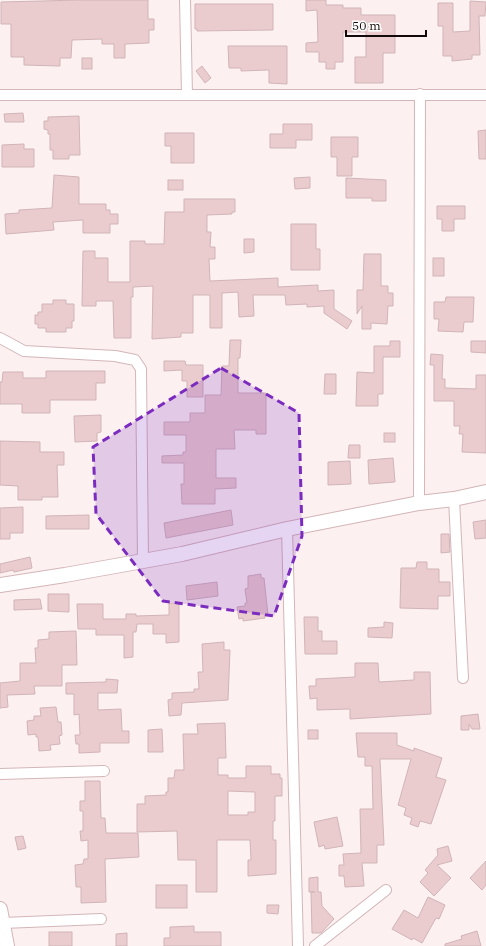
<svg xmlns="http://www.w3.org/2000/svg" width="486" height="946" font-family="'IBM Plex Serif',serif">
	<rect width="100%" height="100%" fill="#fcf0f1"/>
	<!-- building -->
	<g fill="#eaccce" stroke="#d1b4b7" fill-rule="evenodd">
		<path d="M 81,0 L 148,0 L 148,19 L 154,19 L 154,30 L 149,30 L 149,43 L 125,44 L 125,58 L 114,58 L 114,44 L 102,44 L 102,39 L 72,40 L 71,58 L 60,58 L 60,66 L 24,65 L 24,57 L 11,57 L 11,24 L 1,24 L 1,2 Z"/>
		<path d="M 306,0 L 326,0 L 326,5 L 343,5 L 343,8 L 361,8 L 361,15 L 395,15 L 395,53 L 383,53 L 383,83 L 355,83 L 355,57 L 366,57 L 366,32 L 343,32 L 343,62 L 335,62 L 335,69 L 326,69 L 326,62 L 319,62 L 319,52 L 306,52 L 306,43 L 318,42 L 317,10 L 306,11 Z"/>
		<path d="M 470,1 L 486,2 L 485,16 L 479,16 L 480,55 L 472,55 L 472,59 L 452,61 L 452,56 L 443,56 L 443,26 L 438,26 L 438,3 L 453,3 L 453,32 L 470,31 Z"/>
		<path d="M 195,4 L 273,4 L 273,30 L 197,31 L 197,29 L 195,29 Z"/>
		<path d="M 228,46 L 287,46 L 287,84 L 269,83 L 269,70 L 241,71 L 241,68 L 229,68 Z"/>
		<rect x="82" y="58" width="10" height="11"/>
		<path d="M 202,66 L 211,78 L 205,83 L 196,71 Z"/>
		<path d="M 23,113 L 24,122 L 5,122 L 4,114 Z"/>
		<path d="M 79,116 L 80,155 L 69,155 L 69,159 L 53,159 L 53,150 L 50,150 L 50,134 L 48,134 L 48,130 L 44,129 L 44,121 L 48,121 L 48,117 Z"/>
		<path d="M 283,124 L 312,124 L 312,140 L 296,140 L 296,148 L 270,148 L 270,134 L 283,134 Z"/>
		<path d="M 486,130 L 486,159 L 479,159 L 478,131 Z"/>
		<path d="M 165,133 L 194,133 L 194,163 L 171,163 L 171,146 L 165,146 Z"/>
		<path d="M 331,137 L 358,137 L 358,157 L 352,157 L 352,176 L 337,176 L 337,157 L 331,157 Z"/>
		<path d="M 24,144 L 24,149 L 34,149 L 34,167 L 2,167 L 2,145 Z"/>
		<path d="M 54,175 L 79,177 L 79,204 L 106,204 L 106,210 L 110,210 L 110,214 L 118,214 L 118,224 L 110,224 L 110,233 L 83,233 L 83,220 L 53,222 L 54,230 L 6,234 L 5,214 L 19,213 L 19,210 L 52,208 Z"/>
		<path d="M 310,177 L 310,188 L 295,189 L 294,178 Z"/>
		<path d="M 346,178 L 386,180 L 386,201 L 372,201 L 372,198 L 346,198 Z"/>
		<rect x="168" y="180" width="15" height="10"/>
		<path d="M 184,199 L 235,199 L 235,212 L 232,212 L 232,214 L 207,215 L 207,232 L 211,232 L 210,247 L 215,247 L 215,259 L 209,259 L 210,281 L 278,278 L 278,287 L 318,285 L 318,291 L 334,290 L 334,309 L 352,321 L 347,329 L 324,313 L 324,306 L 307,307 L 307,304 L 286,305 L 285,295 L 253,295 L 254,316 L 239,317 L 238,292 L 222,293 L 222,328 L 210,328 L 210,295 L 193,295 L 193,333 L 181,333 L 181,337 L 152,339 L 153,286 L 133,287 L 133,297 L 131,297 L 131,338 L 114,338 L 113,301 L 96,301 L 96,306 L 82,306 L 83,251 L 95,251 L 95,258 L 108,258 L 108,282 L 130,282 L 130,241 L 145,241 L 145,244 L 164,244 L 165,212 L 184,212 Z"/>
		<path d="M 437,206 L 465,206 L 465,219 L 454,219 L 454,231 L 442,231 L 442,219 L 437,219 Z"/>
		<path d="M 291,224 L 316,224 L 316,249 L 320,249 L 320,270 L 291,270 Z"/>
		<path d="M 244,239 L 254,239 L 254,252 L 244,253 Z"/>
		<path d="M 364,254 L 381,254 L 381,286 L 388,286 L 388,293 L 393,293 L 393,306 L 388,306 L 387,324 L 371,323 L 371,329 L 362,329 L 362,306 L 357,314 L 357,290 L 363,290 Z"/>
		<rect x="433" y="258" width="11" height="18"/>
		<path d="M 446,297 L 474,297 L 473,322 L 464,322 L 463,332 L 438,331 L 439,319 L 434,319 L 434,302 L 445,302 Z"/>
		<path d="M 53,300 L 66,300 L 66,304 L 74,304 L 74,321 L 72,321 L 72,328 L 66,328 L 66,332 L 46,332 L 46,328 L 38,328 L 38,324 L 35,324 L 35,315 L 38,315 L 38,312 L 42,312 L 42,304 L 53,304 Z"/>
		<path d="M 230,340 L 241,340 L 240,358 L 238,358 L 238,393 L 266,393 L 266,434 L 256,434 L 256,430 L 234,430 L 235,449 L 216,449 L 216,478 L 236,478 L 236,488 L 215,489 L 215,504 L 182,504 L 181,484 L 184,484 L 184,463 L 162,463 L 162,456 L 183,455 L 183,452 L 186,452 L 186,435 L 164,435 L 164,422 L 190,422 L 190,413 L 205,413 L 205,395 L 221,395 L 222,366 L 229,366 Z"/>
		<path d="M 390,341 L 400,341 L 400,357 L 383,357 L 383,394 L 378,394 L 378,406 L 356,406 L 357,372 L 374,373 L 374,346 L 390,346 Z"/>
		<path d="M 471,341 L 486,341 L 486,353 L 471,352 Z"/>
		<path d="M 431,354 L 443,355 L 442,379 L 445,379 L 445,388 L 476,389 L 476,375 L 486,375 L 486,453 L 462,452 L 463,434 L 459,434 L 460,426 L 454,426 L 454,401 L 434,401 L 434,365 L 430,365 Z"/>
		<path d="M 164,361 L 185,361 L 186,365 L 203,365 L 203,397 L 187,397 L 187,381 L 182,381 L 182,370 L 164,371 Z"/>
		<path d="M 46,371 L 105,371 L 105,383 L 96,383 L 96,400 L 50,400 L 50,413 L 22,413 L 22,404 L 0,404 L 0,382 L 2,382 L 3,372 L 23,372 L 23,378 L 46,378 Z"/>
		<path d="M 325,374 L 336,374 L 336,394 L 324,394 Z"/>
		<path d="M 101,415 L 101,432 L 97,433 L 97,441 L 75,442 L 74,416 Z"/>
		<rect x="384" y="433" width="11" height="9"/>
		<path d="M 0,441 L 40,442 L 40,452 L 64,452 L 64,465 L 57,465 L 58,497 L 42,497 L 42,500 L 18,500 L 18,486 L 0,485 Z"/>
		<path d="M 349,445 L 360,445 L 360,458 L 348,458 Z"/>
		<path d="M 393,458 L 395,482 L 369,484 L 368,460 Z"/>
		<path d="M 350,461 L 351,484 L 328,485 L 328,462 Z"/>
		<path d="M 23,507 L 23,533 L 10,533 L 10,539 L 0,539 L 0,508 Z"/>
		<path d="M 231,510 L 233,525 L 166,538 L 164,523 Z"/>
		<path d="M 89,515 L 89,529 L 46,529 L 46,516 Z"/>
		<path d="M 486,520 L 486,538 L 475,539 L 473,522 Z"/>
		<path d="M 441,534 L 449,534 L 450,552 L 441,553 Z"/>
		<path d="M 30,557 L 32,568 L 14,572 L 13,570 L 0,573 L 0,564 Z"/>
		<path d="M 417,562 L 427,562 L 427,569 L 439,569 L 439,582 L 450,582 L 450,596 L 438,596 L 438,609 L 400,608 L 401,568 L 416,568 Z"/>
		<path d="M 261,574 L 261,578 L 264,578 L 268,615 L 264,616 L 265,618 L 243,621 L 243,618 L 239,619 L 237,607 L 245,606 L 245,603 L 247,603 L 245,589 L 248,588 L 248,576 Z"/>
		<path d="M 217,582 L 218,596 L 187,600 L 186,586 Z"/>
		<path d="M 48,594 L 69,594 L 69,612 L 48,611 Z"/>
		<path d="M 40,599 L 42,609 L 14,610 L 14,600 Z"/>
		<path d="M 169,603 L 179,603 L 179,642 L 166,643 L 166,634 L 153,634 L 153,624 L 137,624 L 136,632 L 133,632 L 133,657 L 124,658 L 124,635 L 96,635 L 96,629 L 78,629 L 77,604 L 103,604 L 103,619 L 126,619 L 126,614 L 136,614 L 136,616 L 169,615 Z"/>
		<path d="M 304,617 L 318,617 L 318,631 L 322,631 L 322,641 L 337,641 L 337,654 L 305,654 Z"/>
		<path d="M 384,622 L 393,623 L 392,638 L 368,637 L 368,628 L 384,627 Z"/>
		<path d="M 76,631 L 77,665 L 62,665 L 62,686 L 34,686 L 35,694 L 7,695 L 8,707 L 0,708 L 0,683 L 20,681 L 20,663 L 36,663 L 35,648 L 38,648 L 38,640 L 49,639 L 49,632 Z"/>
		<path d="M 224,642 L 224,650 L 230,650 L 228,700 L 182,703 L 181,715 L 169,716 L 168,700 L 172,699 L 172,693 L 194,692 L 194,689 L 199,689 L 198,672 L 203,672 L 202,644 Z"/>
		<path d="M 355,663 L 378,663 L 379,682 L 414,680 L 414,672 L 430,672 L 431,714 L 350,719 L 350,709 L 317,710 L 317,698 L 310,699 L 309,686 L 316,686 L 316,679 L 355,677 Z"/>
		<path d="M 106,679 L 118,680 L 117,693 L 98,693 L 98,710 L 121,709 L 122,731 L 129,731 L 129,743 L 100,743 L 100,752 L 79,753 L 79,744 L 76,744 L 75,735 L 80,735 L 79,714 L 74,715 L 74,694 L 66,694 L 66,683 L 106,682 Z"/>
		<path d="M 56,707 L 58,722 L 61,722 L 62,735 L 59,736 L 60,744 L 50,745 L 51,750 L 39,751 L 38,737 L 36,737 L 36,734 L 28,735 L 27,721 L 34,720 L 34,716 L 41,716 L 40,708 Z"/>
		<path d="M 478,714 L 480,729 L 472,729 L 469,724 L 469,730 L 461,730 L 461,716 Z"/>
		<path d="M 225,723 L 226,758 L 218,758 L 218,775 L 228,775 L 228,778 L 246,778 L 246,766 L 271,766 L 271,774 L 280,774 L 280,778 L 282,778 L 282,796 L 275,796 L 275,821 L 273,821 L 273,840 L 276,840 L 276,874 L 248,876 L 248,860 L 251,860 L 250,840 L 217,840 L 217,892 L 196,892 L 196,860 L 178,860 L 177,831 L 137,832 L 137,804 L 145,804 L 145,796 L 166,795 L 166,792 L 168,792 L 168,778 L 174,778 L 175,770 L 184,770 L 183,734 L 198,734 L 197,724 ZM 228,791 L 255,792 L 255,812 L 248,812 L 248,815 L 228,815 Z"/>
		<path d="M 162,729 L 163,752 L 148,752 L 148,730 Z"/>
		<rect x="308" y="730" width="10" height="9"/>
		<path d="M 356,733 L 397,733 L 397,745 L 414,751 L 414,748 L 442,758 L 436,777 L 446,780 L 431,824 L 420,821 L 418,827 L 410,824 L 412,818 L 404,815 L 406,808 L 398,805 L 411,759 L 380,759 L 384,845 L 377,845 L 377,863 L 362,863 L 364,886 L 345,887 L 344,876 L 339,876 L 339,865 L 344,865 L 343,854 L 361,853 L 360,809 L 373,809 L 372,766 L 365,766 L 365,757 L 358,757 Z"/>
		<path d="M 85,781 L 100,781 L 101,818 L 105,818 L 106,833 L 138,833 L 139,857 L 105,859 L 106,902 L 81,903 L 81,887 L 76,887 L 75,865 L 83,864 L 84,859 L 88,859 L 88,840 L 81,841 L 80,831 L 83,831 L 83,811 L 80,811 L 80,801 L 85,801 Z"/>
		<path d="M 337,817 L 343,846 L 325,849 L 324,845 L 319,847 L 314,822 Z"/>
		<path d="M 23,836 L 26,848 L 18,850 L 15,837 Z"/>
		<path d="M 448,846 L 452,861 L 437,865 L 451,878 L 434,896 L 420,882 L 428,873 L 425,870 L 438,855 L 437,849 Z"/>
		<path d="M 486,861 L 486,885 L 482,890 L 470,878 Z"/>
		<path d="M 318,877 L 318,892 L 321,892 L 322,906 L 334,919 L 321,933 L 312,933 L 311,892 L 315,892 L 309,892 L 309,878 Z"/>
		<rect x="156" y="885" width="31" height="23"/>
		<path d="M 428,897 L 445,905 L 439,919 L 436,918 L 422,943 L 413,938 L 412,940 L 392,929 L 404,910 L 418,918 Z"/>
		<path d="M 267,905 L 279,905 L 278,914 L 267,913 Z"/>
		<path d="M 194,926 L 194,932 L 221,932 L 221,946 L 164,946 L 164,938 L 170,938 L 170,927 Z"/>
		<path d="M 477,931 L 481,946 L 445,946 L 445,944 L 462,939 L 461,936 Z"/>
		<rect x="49" y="932" width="23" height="14"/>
		<path d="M 127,933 L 127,946 L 116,946 L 116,934 Z"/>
	</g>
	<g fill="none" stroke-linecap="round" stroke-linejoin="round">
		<defs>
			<g id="street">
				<path d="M 185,0 L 187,95"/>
				<path d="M 0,95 L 486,95"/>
				<path d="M 0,338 L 24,351 L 115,356 L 135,360 L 141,369 L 143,560"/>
				<path d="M 454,499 L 463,678"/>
				<path d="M 419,503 L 420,94"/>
				<path d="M 287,529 L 298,946"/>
				<path d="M 0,774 L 104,771"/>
				<path d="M 3,923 L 101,919"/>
				<path d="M 315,946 L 386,890"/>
			</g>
			<g id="secondary">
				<path d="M 0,585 L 65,575 L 182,554 L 287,529 L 419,503 L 454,499 L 486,492"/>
				<path d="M 0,909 L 7,946"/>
			</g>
		</defs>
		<!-- street casing -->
		<use href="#street" stroke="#d3b6b8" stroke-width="12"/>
		<!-- secondary casing -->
		<use href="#secondary" stroke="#d3b6b8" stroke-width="16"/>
		<!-- street -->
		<use href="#street" stroke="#fff" stroke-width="10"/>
		<!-- secondary -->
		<use href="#secondary" stroke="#fff" stroke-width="14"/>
	</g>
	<!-- marked area -->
	<path fill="#7b2cbf" fill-opacity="0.2" stroke="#7b2cbf" stroke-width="3" stroke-dasharray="8 5" stroke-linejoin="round" d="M 221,368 L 299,413 L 302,536 L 274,616 L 163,601 L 96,514 L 93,447 Z"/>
	<!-- scale -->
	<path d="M346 30v6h80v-6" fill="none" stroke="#13090a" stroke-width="2"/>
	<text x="352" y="30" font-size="12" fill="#13090a" stroke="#ffffff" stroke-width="3" paint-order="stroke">50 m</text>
</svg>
